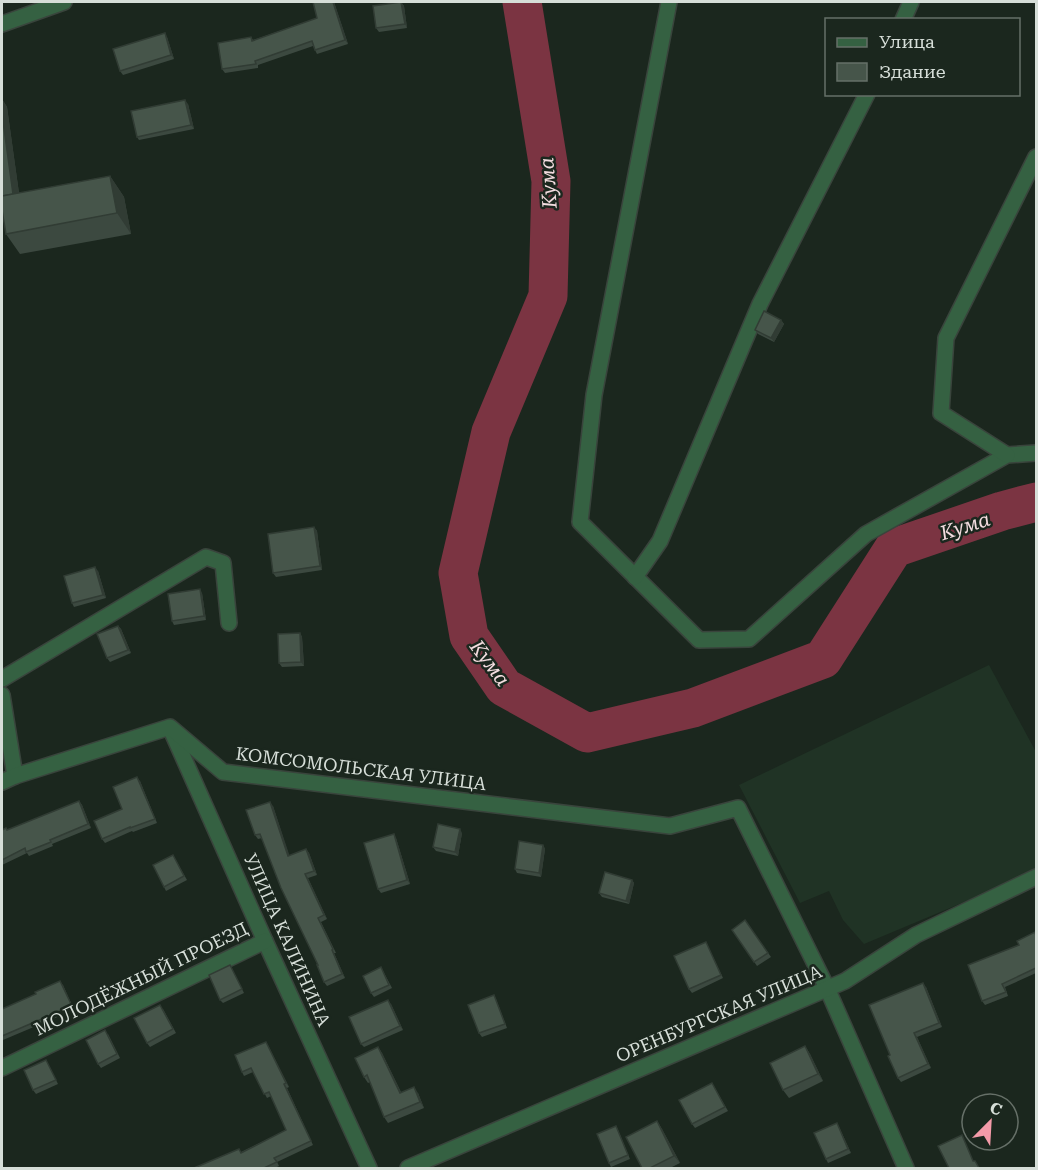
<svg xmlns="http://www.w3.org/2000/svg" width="1038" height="1170" font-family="'Roboto Serif',serif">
	<rect width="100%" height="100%" fill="#1b271e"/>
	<!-- built -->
	<path fill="#203325" d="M 989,665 L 1036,752 L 1036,872 L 864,944 L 843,920 L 829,891 L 800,903 L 739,785 Z"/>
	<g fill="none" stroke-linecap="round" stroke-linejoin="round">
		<!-- river -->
		<path stroke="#7b3442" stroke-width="39" d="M 522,2 L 551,181 L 548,296 L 491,432 L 458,573 L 469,636 L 504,687 L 587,733 L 693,708 L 823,659 L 894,548 L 1002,511 L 1036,502"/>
		<defs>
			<g id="minor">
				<path d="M 669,2 L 594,395 L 580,522 L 699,640 L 749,639 L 866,534 L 1007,455 L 1036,453"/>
				<path d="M 903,20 L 911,2"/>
				<path d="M 2,24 L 64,2"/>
				<path d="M 1007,455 L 941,413 L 946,338 L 1036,157"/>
				<path d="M 635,577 L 660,541 L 760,304 L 867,94"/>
				<path d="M 2,679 L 206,557 L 223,563 L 229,623"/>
				<path d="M 2,695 L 15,776"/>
				<path d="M 172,732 L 265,941 L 369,1168"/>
				<path d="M 2,782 L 15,776 L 170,727 L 223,772 L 670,826 L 738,808 L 827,988 L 906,1168"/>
				<path d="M 2,1068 L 265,941"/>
				<path d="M 408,1168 L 845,981 L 916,935 L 1036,877"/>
			</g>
		</defs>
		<!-- minor casing -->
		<use href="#minor" stroke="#39443c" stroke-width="18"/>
		<!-- minor -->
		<use href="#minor" stroke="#356142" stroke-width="15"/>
	</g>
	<!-- wall -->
	<g fill="#3c4940">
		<path d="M 313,2 L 334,2 L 348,44 L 317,54 L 313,46 L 258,65 L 258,68 L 225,73 L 222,69 L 251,37 L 253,40 L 317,18 Z"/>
		<path d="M 401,2 L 404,6 L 407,28 L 379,32 L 376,28 Z"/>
		<path d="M 167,37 L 174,59 L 123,75 L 120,71 Z"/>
		<path d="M 2,99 L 7,107 L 19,193 L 110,176 L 124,197 L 131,234 L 20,254 L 6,234 L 3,218 L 2,218 Z"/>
		<path d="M 188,104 L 194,129 L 139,140 L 137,137 Z"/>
		<path d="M 781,320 L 784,324 L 774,342 L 758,334 L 755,330 Z"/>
		<path d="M 314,527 L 317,531 L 322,570 L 276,577 L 273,573 Z"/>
		<path d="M 98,571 L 106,598 L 74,607 L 72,603 Z"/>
		<path d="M 202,593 L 206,620 L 174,625 L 172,621 Z"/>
		<path d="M 118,626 L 121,629 L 131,653 L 110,662 L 107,658 Z"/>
		<path d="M 300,633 L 302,637 L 304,666 L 282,667 L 279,663 Z"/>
		<path d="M 140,781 L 157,823 L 133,832 L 132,831 L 105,843 L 102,839 Z"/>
		<path d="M 79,801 L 82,805 L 91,828 L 52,844 L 53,846 L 29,856 L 27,853 L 2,865 L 2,830 L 7,830 Z"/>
		<path d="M 273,806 L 289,856 L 306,849 L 309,853 L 317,875 L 308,878 L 327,919 L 321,922 L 336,953 L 334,953 L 345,978 L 327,986 L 324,982 L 318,965 L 262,838 L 258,839 L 255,835 Z"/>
		<path d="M 462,833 L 458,856 L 436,851 L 433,847 Z"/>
		<path d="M 396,838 L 410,884 L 381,893 L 378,889 Z"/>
		<path d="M 543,845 L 545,849 L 541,877 L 517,873 L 515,869 Z"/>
		<path d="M 173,855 L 187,880 L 166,891 L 164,887 Z"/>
		<path d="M 632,880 L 634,883 L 629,904 L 602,897 L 599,893 Z"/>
		<path d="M 745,920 L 771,957 L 757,966 L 732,930 Z"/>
		<path d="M 1036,935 L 1036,973 L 1005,987 L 1008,996 L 985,1005 L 982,1001 L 1019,945 Z"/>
		<path d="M 706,942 L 723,978 L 692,993 L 689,989 Z"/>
		<path d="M 230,965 L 244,993 L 223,1003 L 220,1000 Z"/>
		<path d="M 383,971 L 392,988 L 374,997 L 371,993 Z"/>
		<path d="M 63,985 L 74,1010 L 3,1040 L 2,1037 L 2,1009 Z"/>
		<path d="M 926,987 L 942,1027 L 917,1037 L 931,1068 L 901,1082 L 898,1078 L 890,1055 Z"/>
		<path d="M 494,995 L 496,999 L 507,1028 L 482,1037 L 479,1033 Z"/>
		<path d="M 391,1004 L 403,1030 L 364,1047 L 361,1044 Z"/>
		<path d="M 163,1009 L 176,1033 L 150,1047 L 147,1043 Z"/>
		<path d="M 108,1034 L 120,1058 L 101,1068 L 98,1064 Z"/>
		<path d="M 266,1042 L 289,1087 L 287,1088 L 313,1145 L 277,1162 L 279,1166 L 275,1168 L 194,1168 L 239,1149 L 241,1152 L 286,1130 L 271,1096 L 267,1098 L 253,1072 L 244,1076 L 242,1072 Z"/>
		<path d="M 805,1046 L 810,1054 L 823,1081 L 789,1098 L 783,1090 Z"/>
		<path d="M 378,1047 L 382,1053 L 401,1092 L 418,1093 L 424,1108 L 388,1123 L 384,1117 L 370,1082 L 368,1083 L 364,1077 Z"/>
		<path d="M 46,1060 L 58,1084 L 36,1094 L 33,1090 Z"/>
		<path d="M 712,1083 L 728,1111 L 695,1128 L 692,1124 Z"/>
		<path d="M 657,1121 L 662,1129 L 680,1163 L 670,1168 L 642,1168 Z"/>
		<path d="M 616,1126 L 618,1130 L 630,1159 L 611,1167 L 609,1163 Z"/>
		<path d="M 839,1127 L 851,1153 L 828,1163 L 826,1159 Z"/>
	</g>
	<!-- shaded-wall -->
	<g fill="#313c34">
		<path d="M 333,2 L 334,2 L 348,44 L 345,40 Z"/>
		<path d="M 401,2 L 404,6 L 407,28 L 405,24 Z"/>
		<path d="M 165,33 L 167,37 L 174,59 L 171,55 Z"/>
		<path d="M 2,99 L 7,107 L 22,215 L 15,204 L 2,114 Z"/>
		<path d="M 185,100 L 188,104 L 194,129 L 191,125 Z"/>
		<path d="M 110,176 L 124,197 L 131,234 L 117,213 Z"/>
		<path d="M 781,320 L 784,324 L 774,342 L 771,338 Z"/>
		<path d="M 314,527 L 317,531 L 322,570 L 320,566 Z"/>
		<path d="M 95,567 L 98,571 L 106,598 L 103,595 Z"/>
		<path d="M 200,589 L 202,593 L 206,620 L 204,616 Z"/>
		<path d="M 118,626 L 121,629 L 131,653 L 128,650 Z"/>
		<path d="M 300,633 L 302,637 L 304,666 L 301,662 Z"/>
		<path d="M 137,777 L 140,781 L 157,823 L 155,819 Z"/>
		<path d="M 79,801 L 82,805 L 91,828 L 88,824 Z"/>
		<path d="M 270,802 L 273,806 L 291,860 L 288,856 Z"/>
		<path d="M 460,829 L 462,833 L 458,856 L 455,852 Z"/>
		<path d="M 394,834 L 396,838 L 410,884 L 407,880 Z"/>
		<path d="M 543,845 L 545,849 L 541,877 L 539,873 Z"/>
		<path d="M 306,849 L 309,853 L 317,875 L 314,871 Z"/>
		<path d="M 305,874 L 308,878 L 327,919 L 324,915 Z"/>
		<path d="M 632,880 L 634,883 L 629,904 L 626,901 Z"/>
		<path d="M 332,950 L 334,953 L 345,978 L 342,974 Z"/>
		<path d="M 60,981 L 63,985 L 74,1010 L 72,1006 Z"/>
		<path d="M 923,983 L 926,987 L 942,1027 L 939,1023 Z"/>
		<path d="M 388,1000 L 391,1004 L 403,1030 L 400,1026 Z"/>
		<path d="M 914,1033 L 917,1037 L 931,1068 L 928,1064 Z"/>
		<path d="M 266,1042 L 268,1045 L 289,1087 L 286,1083 Z"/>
		<path d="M 805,1046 L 810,1054 L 823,1081 L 818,1074 Z"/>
		<path d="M 378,1047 L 382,1053 L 404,1099 L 400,1093 Z"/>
		<path d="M 284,1084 L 287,1088 L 313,1145 L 311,1141 Z"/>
		<path d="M 414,1087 L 418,1093 L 424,1108 L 420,1102 Z"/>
		<path d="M 657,1121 L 662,1129 L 680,1163 L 674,1156 Z"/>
		<path d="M 837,1123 L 839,1127 L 851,1153 L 848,1149 Z"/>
	</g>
	<!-- building -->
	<g fill="#46554a" stroke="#313c34" stroke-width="1.5">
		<path d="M 313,2 L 333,2 L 345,40 L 315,50 L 312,41 L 255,61 L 256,64 L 222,69 L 218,43 L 251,37 L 252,41 L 317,18 Z"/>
		<path d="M 401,2 L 405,24 L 376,28 L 373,6 Z"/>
		<path d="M 165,33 L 171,55 L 120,71 L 113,49 Z"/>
		<path d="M 185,100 L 191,125 L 137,137 L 131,111 Z"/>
		<path d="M 2,114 L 13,194 L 2,196 Z"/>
		<path d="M 110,176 L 117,213 L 6,234 L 2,210 L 2,196 Z"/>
		<path d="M 764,311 L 781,320 L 771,338 L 755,330 Z"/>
		<path d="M 314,527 L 320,566 L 273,573 L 268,534 Z"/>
		<path d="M 95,567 L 103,595 L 72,603 L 64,576 Z"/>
		<path d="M 200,589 L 204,616 L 172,621 L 168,594 Z"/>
		<path d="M 118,626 L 128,650 L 107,658 L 97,634 Z"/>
		<path d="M 300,633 L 301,662 L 279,663 L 278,634 Z"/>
		<path d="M 137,777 L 155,819 L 130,828 L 130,827 L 102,839 L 94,821 L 122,809 L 113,787 Z"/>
		<path d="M 79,801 L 88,824 L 50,840 L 51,842 L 26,852 L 25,848 L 2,860 L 2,830 L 6,828 L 7,830 Z"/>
		<path d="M 270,802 L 288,856 L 306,849 L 314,871 L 305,874 L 324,915 L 318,918 L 333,949 L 332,950 L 342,974 L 324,982 L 317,965 L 318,965 L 281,888 L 260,834 L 255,835 L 246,810 Z"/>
		<path d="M 438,824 L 460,829 L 455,852 L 433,847 Z"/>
		<path d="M 394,834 L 407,880 L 378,889 L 364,843 Z"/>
		<path d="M 519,841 L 543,845 L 539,873 L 515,869 Z"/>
		<path d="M 173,855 L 184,876 L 164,887 L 153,865 Z"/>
		<path d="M 605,872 L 632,880 L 626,901 L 599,893 Z"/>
		<path d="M 745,920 L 768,953 L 754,962 L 732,930 Z"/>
		<path d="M 1035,932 L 1036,936 L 1036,968 L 1002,984 L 1006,992 L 982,1001 L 968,965 L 1019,945 L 1017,941 Z"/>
		<path d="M 706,942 L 721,975 L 689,989 L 674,956 Z"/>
		<path d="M 230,965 L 242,989 L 220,1000 L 209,975 Z"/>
		<path d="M 381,967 L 389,985 L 371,993 L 363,976 Z"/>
		<path d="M 60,981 L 72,1006 L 2,1036 L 2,1009 L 36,994 L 35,992 Z"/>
		<path d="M 923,983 L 939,1023 L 914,1033 L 928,1064 L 898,1078 L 888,1056 L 890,1055 L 869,1005 Z"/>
		<path d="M 494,995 L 505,1024 L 479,1033 L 468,1005 Z"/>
		<path d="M 388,1000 L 400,1026 L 361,1044 L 349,1017 Z"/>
		<path d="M 160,1005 L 173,1029 L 147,1043 L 134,1018 Z"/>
		<path d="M 105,1030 L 117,1054 L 98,1064 L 86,1040 Z"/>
		<path d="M 266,1042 L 286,1083 L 284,1084 L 311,1141 L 274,1158 L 277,1162 L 264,1168 L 194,1168 L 239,1149 L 241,1153 L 286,1130 L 269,1092 L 264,1094 L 251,1068 L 242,1072 L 235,1055 Z"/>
		<path d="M 805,1046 L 818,1074 L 783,1090 L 770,1063 Z"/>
		<path d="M 378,1047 L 400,1093 L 414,1087 L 420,1102 L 384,1117 L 367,1075 L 364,1077 L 355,1058 Z"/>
		<path d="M 46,1060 L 56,1080 L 33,1090 L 24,1070 Z"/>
		<path d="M 712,1083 L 725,1107 L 692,1124 L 679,1100 Z"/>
		<path d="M 657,1121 L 674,1156 L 650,1168 L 642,1168 L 626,1137 Z"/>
		<path d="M 837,1123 L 848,1149 L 826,1159 L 814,1133 Z"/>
		<path d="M 616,1126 L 628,1155 L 609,1163 L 597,1134 Z"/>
		<path d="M 962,1135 L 973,1161 L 975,1161 L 979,1168 L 949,1168 L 938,1146 Z"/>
	</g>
	<g text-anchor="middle" stroke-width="5" stroke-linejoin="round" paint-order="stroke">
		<!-- street labels -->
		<g font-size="18" fill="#d6ded8" stroke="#1b271e">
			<text transform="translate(361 769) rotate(7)" y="6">КОМСОМОЛЬСКАЯ УЛИЦА</text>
			<text transform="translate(287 940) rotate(66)" y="6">УЛИЦА КАЛИНИНА</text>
			<text transform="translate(141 979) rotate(-26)" y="6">МОЛОДЁЖНЫЙ ПРОЕЗД</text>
			<text transform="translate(719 1014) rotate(-23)" y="6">ОРЕНБУРГСКАЯ УЛИЦА</text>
		</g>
		<!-- water labels -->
		<g font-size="20" font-style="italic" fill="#f3dcdf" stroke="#1b271e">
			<text transform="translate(548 183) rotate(-94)" y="7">Кума</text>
			<text transform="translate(965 526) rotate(-18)" y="7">Кума</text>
			<text transform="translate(490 663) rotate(53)" y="7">Кума</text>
		</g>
	</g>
	<!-- border -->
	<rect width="1038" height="1170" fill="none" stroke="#d6ded8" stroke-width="6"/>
	<!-- legend -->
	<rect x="825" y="18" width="195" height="78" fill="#1b271e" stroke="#667068" stroke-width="1.5"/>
	<rect x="837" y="38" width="30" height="9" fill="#356142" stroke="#667068" stroke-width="1.5"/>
	<text x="879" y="48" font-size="18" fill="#d6ded8">Улица</text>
	<rect x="837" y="63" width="30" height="18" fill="#46554a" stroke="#667068" stroke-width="1.5"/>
	<text x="879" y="78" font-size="18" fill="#d6ded8">Здание</text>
	<!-- north arrow -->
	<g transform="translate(990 1122) rotate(24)"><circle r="28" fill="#1b271e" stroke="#667068" stroke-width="1.5"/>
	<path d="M0-4.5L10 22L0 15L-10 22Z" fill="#f39aa8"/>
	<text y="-9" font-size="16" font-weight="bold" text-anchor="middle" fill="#d6ded8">С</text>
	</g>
</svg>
